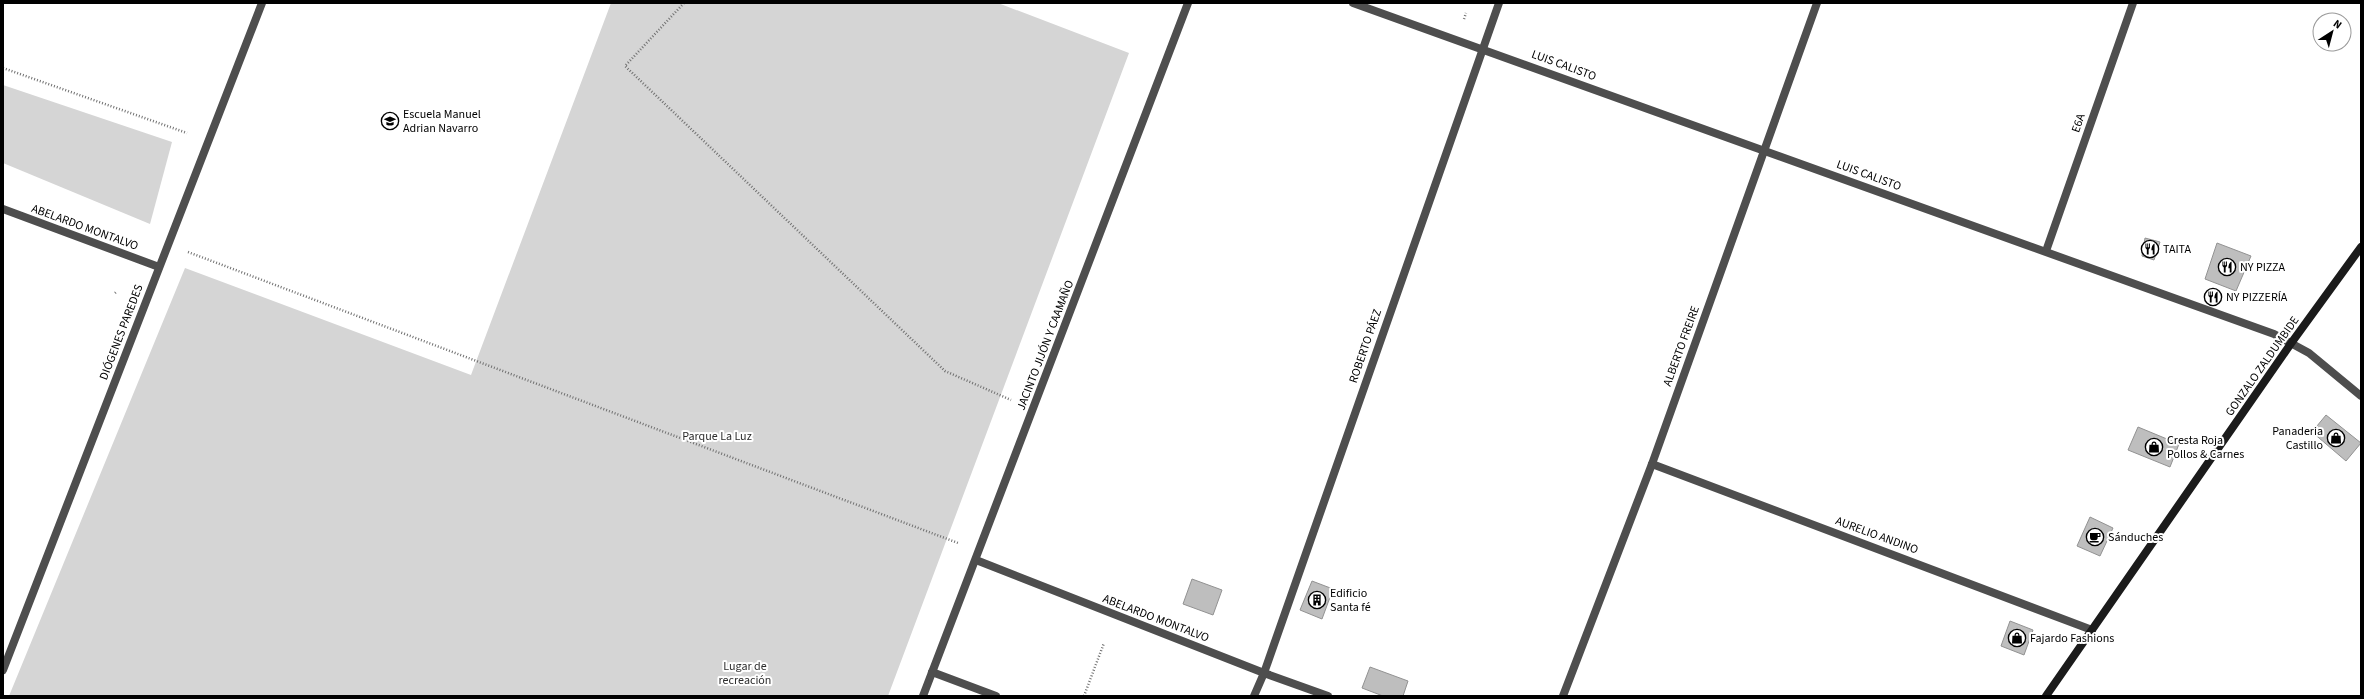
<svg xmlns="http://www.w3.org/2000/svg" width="2364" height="699" font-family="'Source Sans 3',sans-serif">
	<rect width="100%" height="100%" fill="#fff"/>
	<!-- green -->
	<g fill="#d5d5d5">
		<path d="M 611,3 L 998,3 L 1129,53 L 888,696 L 9,696 L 185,268 L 471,375 Z"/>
		<path d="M 3,85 L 172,142 L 150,224 L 3,163 Z"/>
	</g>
	<!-- building -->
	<g fill="#bebebe" stroke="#929292">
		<path d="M 2145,238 L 2160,242 L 2154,260 L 2142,256 Z"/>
		<path d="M 2217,243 L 2251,256 L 2236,291 L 2205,279 Z"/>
		<path d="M 2326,415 L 2361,443 L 2346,461 L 2312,432 Z"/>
		<path d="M 2138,427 L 2179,444 L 2170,467 L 2128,450 Z"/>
		<path d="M 2090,517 L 2113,528 L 2100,556 L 2077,546 Z"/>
		<path d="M 1192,579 L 1222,590 L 1213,615 L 1183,604 Z"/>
		<path d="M 1312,581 L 1333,589 L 1322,619 L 1300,610 Z"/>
		<path d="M 2010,621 L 2033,630 L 2024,655 L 2001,646 Z"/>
		<path d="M 1370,667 L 1408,681 L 1403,696 L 1383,696 L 1362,688 Z"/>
	</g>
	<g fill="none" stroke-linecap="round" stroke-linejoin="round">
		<!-- path -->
		<g stroke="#707070" stroke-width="2.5" stroke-dasharray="1 2" stroke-linecap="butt">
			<path d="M 684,3 L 625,66 L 945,371 L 1011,400"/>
			<path d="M 1464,19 L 1466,13"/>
			<path d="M 3,68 L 187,133"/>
			<path d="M 188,252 L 958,543"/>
			<path d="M 115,293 L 116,292"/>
			<path d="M 1084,696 L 1104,643"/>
		</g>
		<!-- street -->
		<g stroke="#4e4e4e" stroke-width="8">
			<path d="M 1353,3 L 2274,334 L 2309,353 L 2361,396"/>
			<path d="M 3,209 L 159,267"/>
			<path d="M 2046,251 L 2133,3"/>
			<path d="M 1652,464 L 2092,630"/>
			<path d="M 976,560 L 1264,673 L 1328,696"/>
			<path d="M 3,670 L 262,3"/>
			<path d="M 932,672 L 996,696"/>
			<path d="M 923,696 L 1188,3"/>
			<path d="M 1254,696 L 1264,673 L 1499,3"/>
			<path d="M 1563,696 L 1652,464 L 1817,3"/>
		</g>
		<!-- secondary -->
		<path stroke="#1b1b1b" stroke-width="8" d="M 2046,696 L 2292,342 L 2361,247"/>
	</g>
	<!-- icons -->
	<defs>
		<symbol id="school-ring" viewBox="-11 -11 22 22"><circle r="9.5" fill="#fff" stroke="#000" stroke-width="1.5"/><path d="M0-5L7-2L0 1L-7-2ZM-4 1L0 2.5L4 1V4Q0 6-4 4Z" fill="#000"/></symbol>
		<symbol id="restaurant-ring" viewBox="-11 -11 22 22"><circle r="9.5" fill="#fff" stroke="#000" stroke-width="1.5"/><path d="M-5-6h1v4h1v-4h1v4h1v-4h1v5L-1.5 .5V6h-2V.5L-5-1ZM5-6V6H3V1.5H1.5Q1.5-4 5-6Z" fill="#000"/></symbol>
		<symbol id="shop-ring" viewBox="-11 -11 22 22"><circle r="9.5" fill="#fff" stroke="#000" stroke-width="1.5"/><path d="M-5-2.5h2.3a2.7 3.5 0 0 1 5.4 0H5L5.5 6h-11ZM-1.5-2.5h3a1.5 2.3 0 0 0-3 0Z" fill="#000"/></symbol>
		<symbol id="cafe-ring" viewBox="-11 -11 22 22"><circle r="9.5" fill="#fff" stroke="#000" stroke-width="1.5"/><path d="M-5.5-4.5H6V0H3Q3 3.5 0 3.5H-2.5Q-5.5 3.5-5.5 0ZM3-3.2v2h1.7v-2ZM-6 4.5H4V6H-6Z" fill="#000"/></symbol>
		<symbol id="building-ring" viewBox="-11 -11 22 22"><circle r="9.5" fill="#fff" stroke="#000" stroke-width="1.5"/><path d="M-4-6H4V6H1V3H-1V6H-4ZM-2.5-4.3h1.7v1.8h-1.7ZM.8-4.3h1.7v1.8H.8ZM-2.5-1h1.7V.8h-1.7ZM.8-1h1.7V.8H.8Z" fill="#000"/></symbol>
	</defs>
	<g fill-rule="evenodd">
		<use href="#school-ring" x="380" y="111" width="20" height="20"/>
		<use href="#restaurant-ring" x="2140" y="239" width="20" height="20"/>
		<use href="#restaurant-ring" x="2217" y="257" width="20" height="20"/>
		<use href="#restaurant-ring" x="2203" y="287" width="20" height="20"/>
		<use href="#shop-ring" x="2326" y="428" width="20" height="20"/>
		<use href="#shop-ring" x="2144" y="437" width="20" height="20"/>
		<use href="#cafe-ring" x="2085" y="527" width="20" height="20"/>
		<use href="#building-ring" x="1307" y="590" width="20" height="20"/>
		<use href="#shop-ring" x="2007" y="628" width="20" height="20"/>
	</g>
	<g text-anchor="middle" stroke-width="4" stroke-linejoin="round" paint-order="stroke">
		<!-- street labels -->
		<g font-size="12" fill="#000" stroke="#fff">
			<text transform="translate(1564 65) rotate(20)" y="4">LUIS CALISTO</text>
			<text transform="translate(2078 123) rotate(-71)" y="4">E6A</text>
			<text transform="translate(1869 175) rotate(20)" y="4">LUIS CALISTO</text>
			<text transform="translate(85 227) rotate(20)" y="4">ABELARDO MONTALVO</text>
			<text transform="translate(121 332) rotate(-69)" y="4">DIÓGENES PAREDES</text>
			<text transform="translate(1045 345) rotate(-69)" y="4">JACINTO JIJÓN Y CAAMAÑO</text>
			<text transform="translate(1365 346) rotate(-71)" y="4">ROBERTO PÁEZ</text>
			<text transform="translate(1681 346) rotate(-70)" y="4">ALBERTO FREIRE</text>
			<text transform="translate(2262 366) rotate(-55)" y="4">GONZALO ZALDUMBIDE</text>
			<text transform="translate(1877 535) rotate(20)" y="4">AURELIO ANDINO</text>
			<text transform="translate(1156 618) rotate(21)" y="4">ABELARDO MONTALVO</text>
		</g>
		<!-- poi labels -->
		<g font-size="12" fill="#000" stroke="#fff" text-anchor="start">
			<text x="403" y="118">Escuela Manuel<tspan x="403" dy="14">Adrian Navarro</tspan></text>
			<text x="2163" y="253">TAITA</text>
			<text x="2240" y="271">NY PIZZA</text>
			<text x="2226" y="301">NY PIZZERÍA</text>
			<text x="2323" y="435" text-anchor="end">Panaderia<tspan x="2323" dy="14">Castillo</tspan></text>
			<text x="2167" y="444">Cresta Roja<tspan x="2167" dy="14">Pollos &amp; Carnes</tspan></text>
			<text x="2108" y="541">Sánduches</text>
			<text x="1330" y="597">Edificio<tspan x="1330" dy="14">Santa fé</tspan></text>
			<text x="2030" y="642">Fajardo Fashions</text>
		</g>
		<!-- park labels -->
		<g font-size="12" fill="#2c2c2c" stroke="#fff">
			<text x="717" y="440">Parque La Luz</text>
			<text x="745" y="670">Lugar de<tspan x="745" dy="14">recreación</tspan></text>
		</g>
	</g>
	<!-- border -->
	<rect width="2364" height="699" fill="none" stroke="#000000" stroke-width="8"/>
	<!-- north arrow -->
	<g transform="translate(2332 32) rotate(36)"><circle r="19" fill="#ffffff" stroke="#999999"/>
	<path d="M0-3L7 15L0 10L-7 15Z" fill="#000000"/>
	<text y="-6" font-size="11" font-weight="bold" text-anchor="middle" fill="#000000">N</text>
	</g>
</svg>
